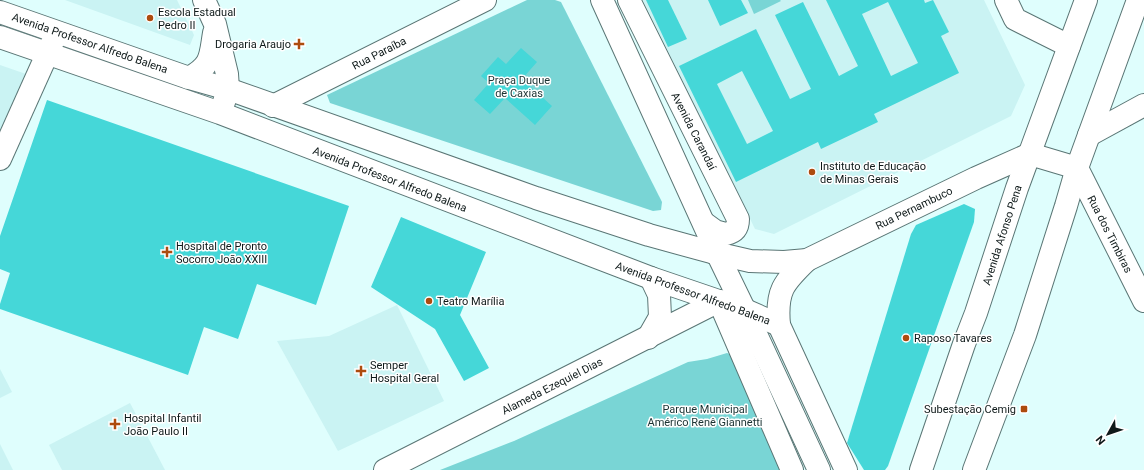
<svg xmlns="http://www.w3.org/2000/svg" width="1144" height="470" font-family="Roboto,sans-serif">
	<rect width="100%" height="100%" fill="#dffefd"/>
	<!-- built -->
	<g fill="#caf3f3">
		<path d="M 65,0 L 177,0 L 194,35 L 190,45 Z"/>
		<path d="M 643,0 L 984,0 L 1025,85 L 1011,116 L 774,234 L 755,229 Z"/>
		<path d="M 0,65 L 26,74 L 0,138 Z"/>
		<path d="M 397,305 L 444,401 L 338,451 L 277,341 L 329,336 Z"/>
		<path d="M 0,369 L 12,392 L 0,398 Z"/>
		<path d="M 130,403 L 165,470 L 62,470 L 49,445 Z"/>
		<path d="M 0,444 L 13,470 L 0,470 Z"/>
	</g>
	<!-- green -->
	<g fill="#79d5d5">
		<path d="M 527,0 L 555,0 L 561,2 L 662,202 L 661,210 L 653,211 L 330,103 L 327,95 Z"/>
		<path d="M 748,0 L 780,0 L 781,1 L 754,14 Z"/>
		<path d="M 727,353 L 738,357 L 796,470 L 440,470 L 514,441 L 688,362 L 707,359 Z"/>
	</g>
	<!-- building -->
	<g fill="#45d7d8" fill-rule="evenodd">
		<path d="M 646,0 L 668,0 L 687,39 L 668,47 Z"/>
		<path d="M 708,0 L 741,0 L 748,13 L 720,26 Z"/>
		<path d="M 826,0 L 924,0 L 925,3 L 933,0 L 949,32 L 941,36 L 959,73 L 874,114 L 878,122 L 821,149 L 818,142 L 736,182 L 679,66 L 756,29 L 790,99 L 811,89 L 775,15 L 803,2 L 839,76 L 858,66 ZM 888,2 L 918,63 L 891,76 L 862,14 ZM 742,71 L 773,131 L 747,144 L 717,84 Z"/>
		<path d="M 521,48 L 537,62 L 522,79 L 552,106 L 535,125 L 505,98 L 490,114 L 474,100 L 489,83 L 481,76 L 498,57 L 506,64 Z"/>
		<path d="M 47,100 L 349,206 L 316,305 L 257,284 L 238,339 L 204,327 L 188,375 L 0,309 L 0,304 L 10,273 L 0,269 L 0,236 Z"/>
		<path d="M 964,204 L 975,209 L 974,222 L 888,466 L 885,470 L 864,470 L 847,443 L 911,234 L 916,225 Z"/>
		<path d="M 401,217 L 486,252 L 460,315 L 489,368 L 464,381 L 435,329 L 371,287 Z"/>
	</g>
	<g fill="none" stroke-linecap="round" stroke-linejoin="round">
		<defs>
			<g id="minor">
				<path d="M 204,0 L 215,24 L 227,74 L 228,89 L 224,102"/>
				<path d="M 602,0 L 717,253 L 748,317 L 819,470"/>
				<path d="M 629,0 L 738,219 C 738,227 735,232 726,234 L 715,231 L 704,223"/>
				<path d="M 1006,0 L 1015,19 L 1069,46"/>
				<path d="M 0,12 L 189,78 L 228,89 L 536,198 L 649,235 L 711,252 L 750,261 L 784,262 L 807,260 L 976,178 L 1030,154 L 1077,168 L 1144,301"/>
				<path d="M 0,37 L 220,113 L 651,278 L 745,310 L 779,325"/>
				<path d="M 189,78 C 212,65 210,57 214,33"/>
				<path d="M 273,106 L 485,0"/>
				<path d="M 1089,135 L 1144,105"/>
				<path d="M 0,159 L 53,41"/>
				<path d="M 807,260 C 783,283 776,291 779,325 L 846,470"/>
				<path d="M 719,301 L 792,470"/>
				<path d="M 648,338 L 660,317 L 659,295 L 651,278"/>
				<path d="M 385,470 L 719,301"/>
			</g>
			<g id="major">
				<path d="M 921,470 L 964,344 L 976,313 L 1017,188 L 1086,0"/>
				<path d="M 974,470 L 1025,335 L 1066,206 L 1077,168 L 1138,0"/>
			</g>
		</defs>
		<!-- minor casing -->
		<use href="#minor" stroke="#5a7675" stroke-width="24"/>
		<!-- major casing -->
		<use href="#major" stroke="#5a7675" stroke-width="24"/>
		<!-- minor -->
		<use href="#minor" stroke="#fff" stroke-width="22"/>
		<!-- major -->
		<use href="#major" stroke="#fff" stroke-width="22"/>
	</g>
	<!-- markers -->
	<g fill="#ad4b0e" stroke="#fff" stroke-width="1.5">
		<circle cx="150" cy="18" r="4"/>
		<path d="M297 38h4v4h4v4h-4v4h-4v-4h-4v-4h4z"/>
		<circle cx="812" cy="172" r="4"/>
		<path d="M165 246h4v4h4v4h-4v4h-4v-4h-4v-4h4z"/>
		<circle cx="429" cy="301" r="4"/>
		<circle cx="906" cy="338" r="4"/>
		<path d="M359 365h4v4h4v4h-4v4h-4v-4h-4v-4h4z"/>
		<rect x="1020" y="405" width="8" height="8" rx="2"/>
		<path d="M113 418h4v4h4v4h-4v4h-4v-4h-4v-4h4z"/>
	</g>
	<g text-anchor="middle" stroke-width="3" stroke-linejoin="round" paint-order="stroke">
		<!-- poi labels -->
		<g font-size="11" fill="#0e1919" stroke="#fff" text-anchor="start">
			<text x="158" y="16">Escola Estadual<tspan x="158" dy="13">Pedro II</tspan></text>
			<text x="291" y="48" text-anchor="end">Drogaria Araujo</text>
			<text x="820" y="170">Instituto de Educação<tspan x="820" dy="13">de Minas Gerais</tspan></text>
			<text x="176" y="250">Hospital de Pronto<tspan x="176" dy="13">Socorro João XXIII</tspan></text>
			<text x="437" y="305">Teatro Marília</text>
			<text x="914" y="342">Raposo Tavares</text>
			<text x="370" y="369">Semper<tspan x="370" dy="13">Hospital Geral</tspan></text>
			<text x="1016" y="413" text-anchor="end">Subestação Cemig</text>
			<text x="124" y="422">Hospital Infantil<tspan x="124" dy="13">João Paulo II</tspan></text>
		</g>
		<!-- street labels -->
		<g font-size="11" fill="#0e1919" stroke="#fff">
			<text transform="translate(90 43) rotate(19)" y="4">Avenida Professor Alfredo Balena</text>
			<text transform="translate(379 53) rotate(-27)" y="4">Rua Paraíba</text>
			<text transform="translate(694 131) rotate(63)" y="4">Avenida Carandaí</text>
			<text transform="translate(390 179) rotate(21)" y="4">Avenida Professor Alfredo Balena</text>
			<text transform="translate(914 208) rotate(-26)" y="4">Rua Pernambuco</text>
			<text transform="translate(1110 234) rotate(63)" y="4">Rua dos Timbiras</text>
			<text transform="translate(1002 235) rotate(-72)" y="4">Avenida Afonso Pena</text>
			<text transform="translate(693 293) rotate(20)" y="4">Avenida Professor Alfredo Balena</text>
			<text transform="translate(552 386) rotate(-27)" y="4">Alameda Ezequiel Dias</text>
		</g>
		<!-- park labels -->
		<g font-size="11" fill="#1a3232" stroke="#fff">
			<text x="519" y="84">Praça Duque<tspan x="519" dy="13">de Caxias</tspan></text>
			<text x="705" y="413">Parque Municipal<tspan x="705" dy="13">Américo Renê Giannetti</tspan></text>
		</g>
	</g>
	<!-- north arrow -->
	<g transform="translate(1108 434) rotate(230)" stroke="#ffffff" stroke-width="3" paint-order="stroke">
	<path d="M0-3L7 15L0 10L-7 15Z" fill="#0e1919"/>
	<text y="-6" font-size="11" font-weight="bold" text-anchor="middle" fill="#0e1919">N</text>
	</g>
</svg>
